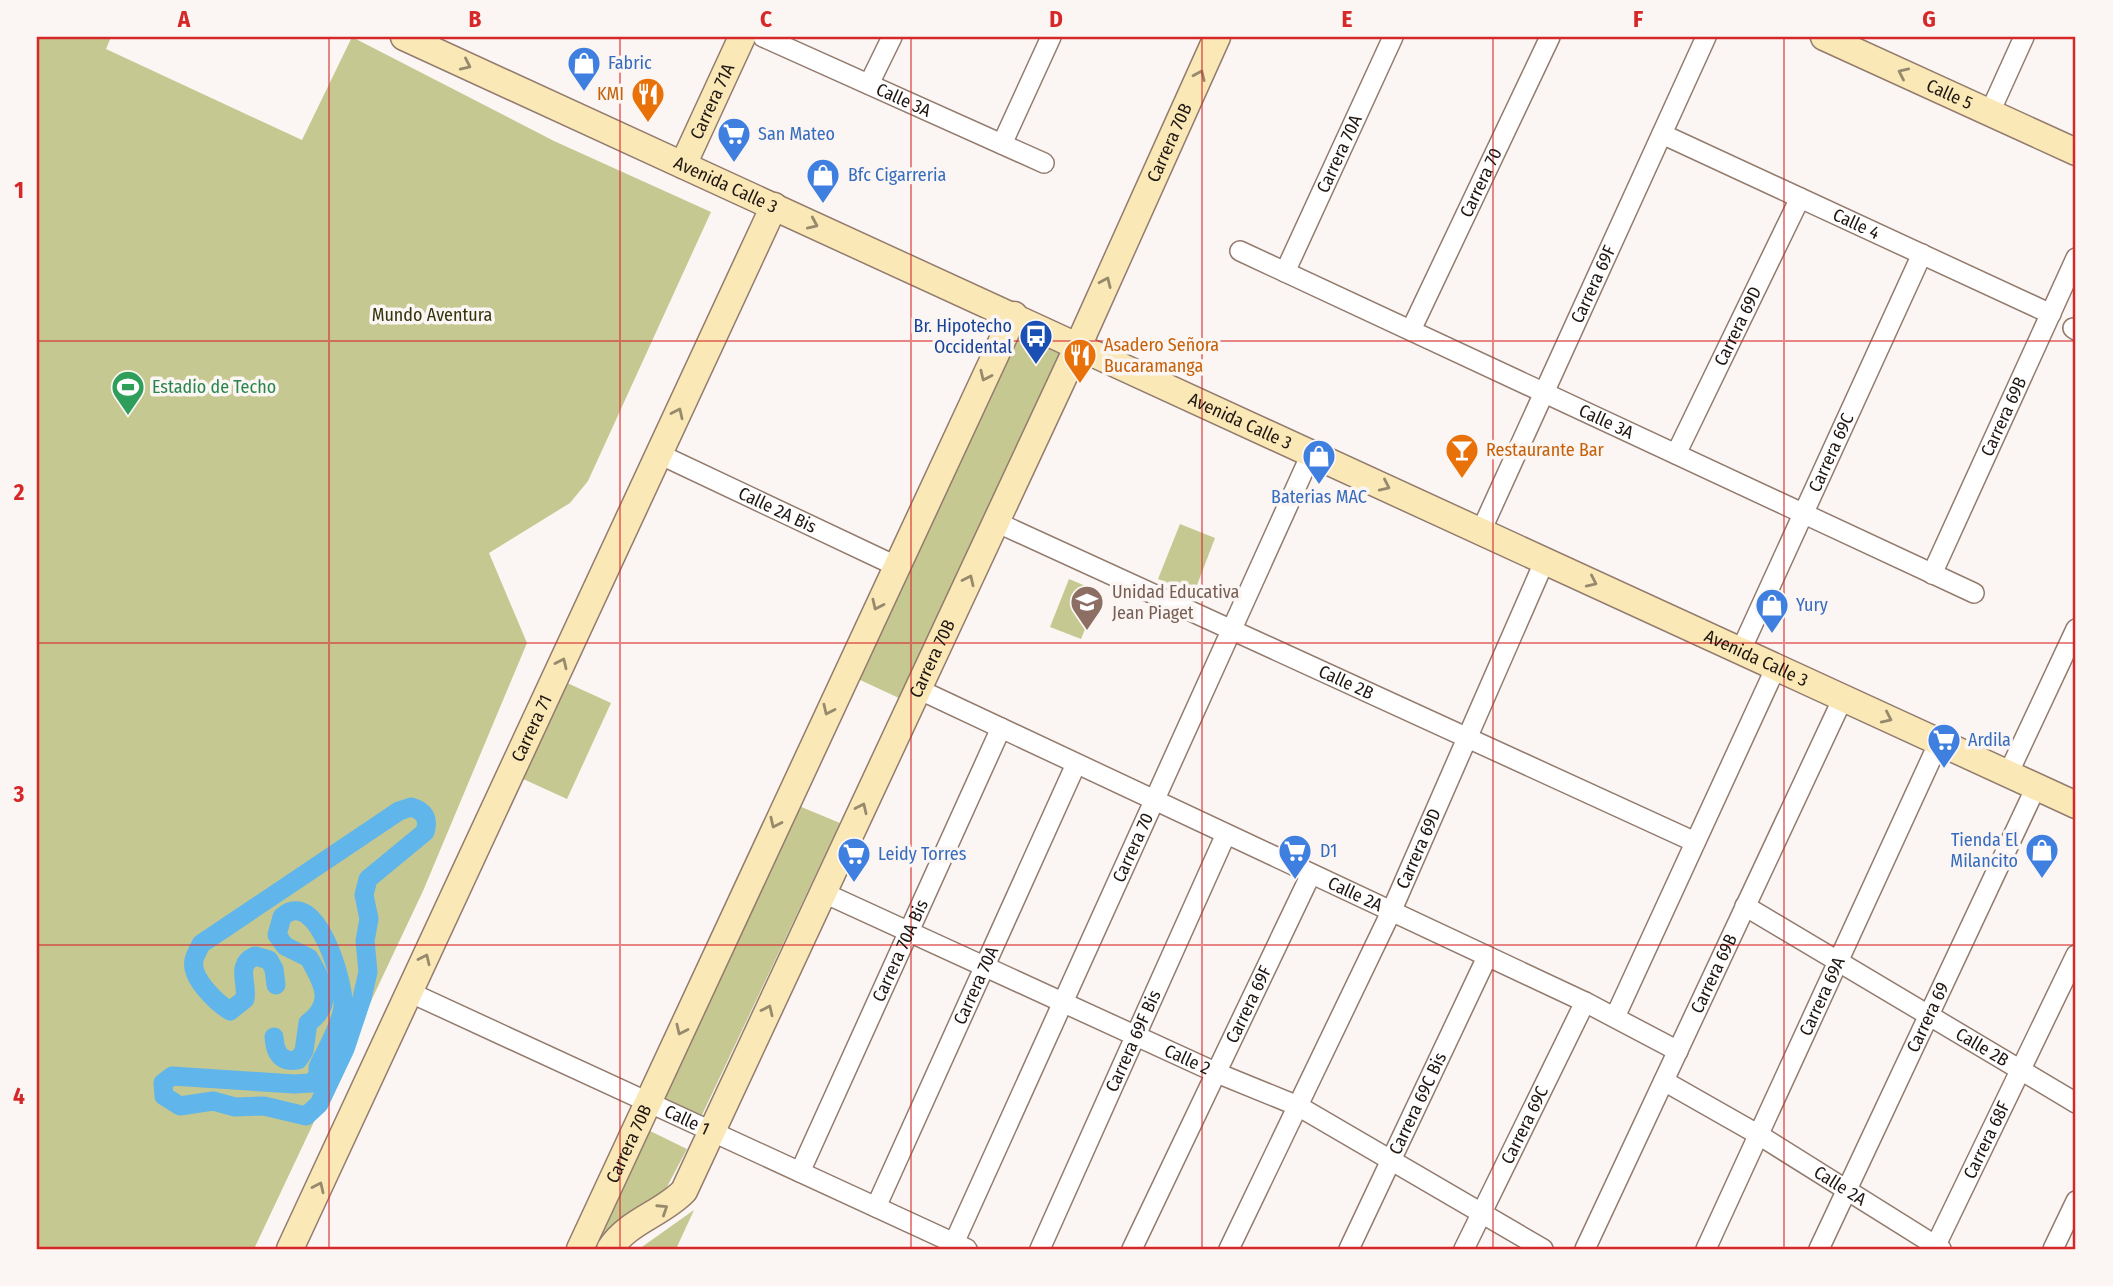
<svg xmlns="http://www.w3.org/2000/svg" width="2113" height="1286" font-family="'Fira Sans Condensed',sans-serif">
	<rect width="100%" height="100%" fill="#fbf6f3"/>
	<!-- green -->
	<g fill="#c6c891">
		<path d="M 37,37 L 111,37 L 106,49 L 302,140 L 352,37 L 554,141 L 711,212 L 588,481 L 570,503 L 489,553 L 527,643 L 423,891 L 254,1249 L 37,1249 Z"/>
		<path d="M 1018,331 L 1062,350 L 901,699 L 858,679 Z"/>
		<path d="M 1180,524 L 1215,538 L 1194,593 L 1158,579 Z"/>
		<path d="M 1069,579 L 1100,592 L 1081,639 L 1050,627 Z"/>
		<path d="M 565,682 L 611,703 L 567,799 L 521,778 Z"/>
		<path d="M 799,806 L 840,823 L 701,1117 L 662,1103 Z"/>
		<path d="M 646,1129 L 687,1149 L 659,1202 L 605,1235 L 591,1249 Z"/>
		<path d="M 694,1210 L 676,1249 L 639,1249 Z"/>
	</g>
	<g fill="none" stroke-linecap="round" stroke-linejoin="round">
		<!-- canal -->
		<path stroke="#60b5eb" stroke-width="19" d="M 274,1037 C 275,1052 280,1063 298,1060 L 304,1051 L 308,1023 C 335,1003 323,983 309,958 L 285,946 L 277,935 L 282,917 C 316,885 345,983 343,1007 C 341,1025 326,1050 318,1067 L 318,1075 L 312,1083 L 294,1084 L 172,1076 L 163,1083 L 164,1096 L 180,1106 L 213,1101 L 235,1107 L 264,1106 L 306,1116 L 319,1104 L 345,1049 L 362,998 L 368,972 L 365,941 L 369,919 L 364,895 L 368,879 L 425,832 C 429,819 425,811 411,807 L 399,811 L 201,944 C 199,949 195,955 194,960 C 190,978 217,1003 230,1011 L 245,999 C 248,982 235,965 255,956 L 269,960 L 274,969 L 276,985"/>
		<defs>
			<g id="street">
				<path id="s1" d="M 763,37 L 1044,163"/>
				<path d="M 869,84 L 892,37"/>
				<path d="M 1990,112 L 2024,37"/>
				<path id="s2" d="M 1662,134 L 2051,314"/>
				<path d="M 1002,144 L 1051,37"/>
				<path id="s3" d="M 1240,251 L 1974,593"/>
				<path id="s4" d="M 1285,272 L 1393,37"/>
				<path d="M 2073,328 L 2076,330"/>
				<path id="s5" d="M 1411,330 L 1550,37"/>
				<path id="s6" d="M 659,454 L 896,566"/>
				<path id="s7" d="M 1676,454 L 1800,198"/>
				<path id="s8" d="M 996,522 L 1695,842"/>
				<path id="s9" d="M 1481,531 L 1706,37"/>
				<path id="s10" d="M 1932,574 L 2076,258"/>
				<path id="s11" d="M 1741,650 L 1922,254"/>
				<path id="s12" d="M 918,689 L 1585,1002 L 1678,1051"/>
				<path d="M 2008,774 L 2076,629"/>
				<path id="s13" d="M 822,892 L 1217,1073 L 1298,1106 L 1543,1249"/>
				<path id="s14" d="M 1745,906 L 2076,1103"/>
				<path id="s15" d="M 409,992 L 967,1249"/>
				<path d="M 1615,1017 L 1776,667"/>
				<path id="s16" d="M 1664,1081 L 1759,1135 L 1941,1249"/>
				<path id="s17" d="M 800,1172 L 1001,728"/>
				<path id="s18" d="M 876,1207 L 1076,764"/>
				<path id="s19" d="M 954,1243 L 1312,452"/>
				<path id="s20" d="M 1040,1249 L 1226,834"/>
				<path id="s21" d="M 1132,1249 L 1311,874"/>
				<path id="s22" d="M 1229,1249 L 1391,912 L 1545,560"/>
				<path id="s23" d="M 1349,1249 L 1487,957"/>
				<path id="s24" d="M 1464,1249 L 1585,1002"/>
				<path id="s25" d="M 1585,1249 L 1843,698"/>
				<path id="s26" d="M 1706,1249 L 1939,742"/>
				<path id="s27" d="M 1819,1249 L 2036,787"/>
				<path id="s28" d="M 1934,1249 L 2076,955"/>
				<path d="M 2053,1249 L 2076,1201"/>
			</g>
			<g id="secondary">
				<path id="s29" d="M 404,37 L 2076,805"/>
				<path id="s30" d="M 1824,37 L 2076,152"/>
				<path id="s31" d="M 683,165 L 742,37"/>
				<path id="s32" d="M 290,1249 L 774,206"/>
				<path id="s33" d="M 580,1249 L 1014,315"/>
				<path id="s34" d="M 610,1249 C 628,1221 662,1214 684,1191 L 1079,344 L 1217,37"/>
			</g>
		</defs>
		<!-- street casing -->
		<use href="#street" stroke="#937b6e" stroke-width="22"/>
		<!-- secondary casing -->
		<use href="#secondary" stroke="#937b6e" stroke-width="29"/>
		<!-- street -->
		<use href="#street" stroke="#fff" stroke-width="19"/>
		<!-- secondary -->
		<use href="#secondary" stroke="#fae8b7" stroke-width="26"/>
	</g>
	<!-- one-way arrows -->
	<defs><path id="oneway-chevron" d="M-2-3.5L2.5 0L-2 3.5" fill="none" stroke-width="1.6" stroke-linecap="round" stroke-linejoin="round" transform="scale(1.75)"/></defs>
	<g stroke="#978a6c">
		<use href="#oneway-chevron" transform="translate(466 65) rotate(25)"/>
		<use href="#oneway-chevron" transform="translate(1903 73) rotate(-155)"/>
		<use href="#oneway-chevron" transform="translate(1200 75) rotate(-66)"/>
		<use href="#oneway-chevron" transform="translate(813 224) rotate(24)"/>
		<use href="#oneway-chevron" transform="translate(1106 282) rotate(-66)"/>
		<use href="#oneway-chevron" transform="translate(985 376) rotate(115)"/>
		<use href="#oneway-chevron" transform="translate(678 413) rotate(-65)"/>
		<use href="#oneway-chevron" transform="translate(1385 486) rotate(25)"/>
		<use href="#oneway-chevron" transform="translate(969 580) rotate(-65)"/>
		<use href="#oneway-chevron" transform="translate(1592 582) rotate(25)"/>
		<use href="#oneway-chevron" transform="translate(877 605) rotate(115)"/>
		<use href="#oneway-chevron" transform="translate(562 663) rotate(-65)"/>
		<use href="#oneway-chevron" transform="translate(828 710) rotate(115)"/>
		<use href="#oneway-chevron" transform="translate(1887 718) rotate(25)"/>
		<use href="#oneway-chevron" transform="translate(862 808) rotate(-65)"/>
		<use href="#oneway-chevron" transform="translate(775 823) rotate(115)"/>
		<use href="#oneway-chevron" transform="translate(425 959) rotate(-65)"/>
		<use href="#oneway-chevron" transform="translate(768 1010) rotate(-65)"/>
		<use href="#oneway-chevron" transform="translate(681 1030) rotate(115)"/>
		<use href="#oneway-chevron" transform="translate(319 1187) rotate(-65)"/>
		<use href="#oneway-chevron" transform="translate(663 1209) rotate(-33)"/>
	</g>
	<!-- grid -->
	<path fill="none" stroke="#d62828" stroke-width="2" stroke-opacity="0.55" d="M 329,37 L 329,1249M 620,37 L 620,1249M 911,37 L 911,1249M 1202,37 L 1202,1249M 1493,37 L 1493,1249M 1784,37 L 1784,1249M 37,341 L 2076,341M 37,643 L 2076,643M 37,945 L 2076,945"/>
	<!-- icons -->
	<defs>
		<symbol id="shop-pin" viewBox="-11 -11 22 30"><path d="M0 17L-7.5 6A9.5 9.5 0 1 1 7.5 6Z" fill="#3f7fe0" stroke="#fbf6f3"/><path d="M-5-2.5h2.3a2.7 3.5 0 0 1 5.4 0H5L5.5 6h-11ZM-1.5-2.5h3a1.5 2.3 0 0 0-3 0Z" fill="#fff"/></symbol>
		<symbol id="restaurant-pin" viewBox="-11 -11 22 30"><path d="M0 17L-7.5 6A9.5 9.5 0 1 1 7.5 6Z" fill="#e8710a" stroke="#fbf6f3"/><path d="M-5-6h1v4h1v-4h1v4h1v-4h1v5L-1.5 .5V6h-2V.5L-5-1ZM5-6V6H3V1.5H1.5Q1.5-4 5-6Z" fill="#fff"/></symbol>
		<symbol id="supermarket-pin" viewBox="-11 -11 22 30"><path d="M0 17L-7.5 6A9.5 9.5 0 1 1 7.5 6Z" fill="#3f7fe0" stroke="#fbf6f3"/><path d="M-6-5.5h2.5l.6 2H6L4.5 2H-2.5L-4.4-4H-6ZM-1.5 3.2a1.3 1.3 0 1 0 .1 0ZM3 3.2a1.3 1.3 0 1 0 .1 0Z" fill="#fff"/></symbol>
		<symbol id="bus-pin" viewBox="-11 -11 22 30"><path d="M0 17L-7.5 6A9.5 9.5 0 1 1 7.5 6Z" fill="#1a4fb4" stroke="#fbf6f3"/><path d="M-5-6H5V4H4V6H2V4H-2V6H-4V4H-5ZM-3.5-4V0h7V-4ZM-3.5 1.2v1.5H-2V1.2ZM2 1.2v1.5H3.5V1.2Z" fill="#fff"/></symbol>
		<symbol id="stadium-pin" viewBox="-11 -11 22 30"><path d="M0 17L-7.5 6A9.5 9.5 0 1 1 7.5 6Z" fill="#2e9e5b" stroke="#fbf6f3"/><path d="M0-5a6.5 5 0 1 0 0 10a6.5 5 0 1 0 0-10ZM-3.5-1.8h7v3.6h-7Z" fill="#fff"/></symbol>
		<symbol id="bar-pin" viewBox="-11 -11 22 30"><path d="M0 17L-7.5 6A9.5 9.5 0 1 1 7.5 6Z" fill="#e8710a" stroke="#fbf6f3"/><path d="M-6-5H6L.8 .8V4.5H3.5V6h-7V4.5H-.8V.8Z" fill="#fff"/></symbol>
		<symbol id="school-pin" viewBox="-11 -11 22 30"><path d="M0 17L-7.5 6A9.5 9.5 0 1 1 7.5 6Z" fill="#8d6e63" stroke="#fbf6f3"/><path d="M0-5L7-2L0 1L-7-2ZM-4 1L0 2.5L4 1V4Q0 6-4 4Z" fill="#fff"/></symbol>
	</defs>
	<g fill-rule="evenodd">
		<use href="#shop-pin" x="565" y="44" width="38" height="52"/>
		<use href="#restaurant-pin" x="629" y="75" width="38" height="52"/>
		<use href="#supermarket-pin" x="715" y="115" width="38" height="52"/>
		<use href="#shop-pin" x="804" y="156" width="38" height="52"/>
		<use href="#bus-pin" x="1017" y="317" width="38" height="52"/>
		<use href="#restaurant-pin" x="1061" y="336" width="38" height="52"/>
		<use href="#stadium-pin" x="109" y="368" width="38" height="52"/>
		<use href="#bar-pin" x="1443" y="431" width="38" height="52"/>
		<use href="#shop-pin" x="1300" y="437" width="38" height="52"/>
		<use href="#school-pin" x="1068" y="583" width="38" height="52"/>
		<use href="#shop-pin" x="1753" y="586" width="38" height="52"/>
		<use href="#supermarket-pin" x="1925" y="721" width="38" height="52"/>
		<use href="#shop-pin" x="2023" y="831" width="38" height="52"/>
		<use href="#supermarket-pin" x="1276" y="832" width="38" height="52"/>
		<use href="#supermarket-pin" x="835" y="835" width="38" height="52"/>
	</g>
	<g text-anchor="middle" stroke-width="7" stroke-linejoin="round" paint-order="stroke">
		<!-- shop labels -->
		<g font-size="18" fill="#366cbe" stroke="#fbf6f3" text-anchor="start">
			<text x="608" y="69">Fabric</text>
			<text x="758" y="140">San Mateo</text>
			<text x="848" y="181">Bfc Cigarreria</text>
			<text x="1319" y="503" text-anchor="middle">Baterias MAC</text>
			<text x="1796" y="611">Yury</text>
			<text x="1968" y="746">Ardila</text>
			<text x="2018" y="846" text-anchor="end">Tienda El<tspan x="2018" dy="21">Milancito</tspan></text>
			<text x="1320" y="857">D1</text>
			<text x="878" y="860">Leidy Torres</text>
		</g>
		<!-- food labels -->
		<g font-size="18" fill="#c56008" stroke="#fbf6f3" text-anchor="start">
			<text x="624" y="100" text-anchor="end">KMI</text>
			<text x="1104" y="351">Asadero Señora<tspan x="1104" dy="21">Bucaramanga</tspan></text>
			<text x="1486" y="456">Restaurante Bar</text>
		</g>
		<!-- street labels -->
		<g font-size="18" fill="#1f1611" stroke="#fbf6f3">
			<text dy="6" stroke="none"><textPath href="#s30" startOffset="138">Calle 5</textPath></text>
			<text dy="6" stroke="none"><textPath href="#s1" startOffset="154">Calle 3A</textPath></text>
			<text dy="6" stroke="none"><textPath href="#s31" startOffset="70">Carrera 71A</textPath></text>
			<text dy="6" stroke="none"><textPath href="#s34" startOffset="1250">Carrera 70B</textPath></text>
			<text dy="6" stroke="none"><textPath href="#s4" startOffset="130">Carrera 70A</textPath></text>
			<text dy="6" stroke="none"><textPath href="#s29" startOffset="354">Avenida Calle 3</textPath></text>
			<text dy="6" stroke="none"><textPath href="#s5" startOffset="163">Carrera 70</textPath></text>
			<text dy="6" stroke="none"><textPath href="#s2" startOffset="214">Calle 4</textPath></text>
			<text dy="6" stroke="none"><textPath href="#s9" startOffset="271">Carrera 69F</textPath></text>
			<text dy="6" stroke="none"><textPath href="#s7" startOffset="142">Carrera 69D</textPath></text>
			<text dy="6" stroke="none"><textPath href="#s10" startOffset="173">Carrera 69B</textPath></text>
			<text dy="6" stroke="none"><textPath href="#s29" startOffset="920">Avenida Calle 3</textPath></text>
			<text dy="6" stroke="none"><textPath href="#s3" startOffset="404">Calle 3A</textPath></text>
			<text dy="6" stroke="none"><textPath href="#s11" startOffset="217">Carrera 69C</textPath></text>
			<text dy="6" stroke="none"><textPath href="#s6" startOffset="131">Calle 2A Bis</textPath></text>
			<text dy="6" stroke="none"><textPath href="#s29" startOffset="1488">Avenida Calle 3</textPath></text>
			<text dy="6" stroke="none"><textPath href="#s34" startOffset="682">Carrera 70B</textPath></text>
			<text dy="6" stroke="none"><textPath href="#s8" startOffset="385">Calle 2B</textPath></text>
			<text dy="6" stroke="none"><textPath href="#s32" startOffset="574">Carrera 71</textPath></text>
			<text dy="6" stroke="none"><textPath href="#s19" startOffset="434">Carrera 70</textPath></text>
			<text dy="6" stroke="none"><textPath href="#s22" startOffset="443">Carrera 69D</textPath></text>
			<text dy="6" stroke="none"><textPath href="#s12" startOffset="483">Calle 2A</textPath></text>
			<text dy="6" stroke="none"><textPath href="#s17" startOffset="243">Carrera 70A Bis</textPath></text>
			<text dy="6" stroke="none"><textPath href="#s25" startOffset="304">Carrera 69B</textPath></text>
			<text dy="6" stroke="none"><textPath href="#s18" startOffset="243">Carrera 70A</textPath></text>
			<text dy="6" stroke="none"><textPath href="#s26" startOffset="278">Carrera 69A</textPath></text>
			<text dy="6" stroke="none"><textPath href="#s21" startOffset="271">Carrera 69F</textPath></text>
			<text dy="6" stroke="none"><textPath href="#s27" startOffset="256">Carrera 69</textPath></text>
			<text dy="6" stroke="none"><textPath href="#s20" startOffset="228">Carrera 69F Bis</textPath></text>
			<text dy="6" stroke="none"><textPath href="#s14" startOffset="276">Calle 2B</textPath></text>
			<text dy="6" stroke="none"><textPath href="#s13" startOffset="402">Calle 2</textPath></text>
			<text dy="6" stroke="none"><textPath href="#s23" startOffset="161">Carrera 69C Bis</textPath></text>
			<text dy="6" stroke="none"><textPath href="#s15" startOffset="306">Calle 1</textPath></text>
			<text dy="6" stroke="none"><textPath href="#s24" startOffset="138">Carrera 69C</textPath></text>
			<text dy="6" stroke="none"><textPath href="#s28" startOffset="121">Carrera 68F</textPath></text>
			<text dy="6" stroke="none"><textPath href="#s33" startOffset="116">Carrera 70B</textPath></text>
			<text dy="6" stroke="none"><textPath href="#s16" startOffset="205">Calle 2A</textPath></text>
		</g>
		<!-- park labels -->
		<g font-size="18" fill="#33340c" stroke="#fbf6f3">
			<text x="432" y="321">Mundo Aventura</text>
		</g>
		<!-- transit labels -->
		<g font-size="18" fill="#164399" stroke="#fbf6f3" text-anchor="end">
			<text x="1012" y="332">Br. Hipotecho<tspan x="1012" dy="21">Occidental</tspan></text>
		</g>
		<!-- leisure labels -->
		<g font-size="18" fill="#27864d" stroke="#fbf6f3" text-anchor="start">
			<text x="152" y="393">Estadio de Techo</text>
		</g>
		<!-- education labels -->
		<g font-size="18" fill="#785e54" stroke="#fbf6f3" text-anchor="start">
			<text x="1112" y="598">Unidad Educativa<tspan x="1112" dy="21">Jean Piaget</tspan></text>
		</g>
	</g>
	<!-- border -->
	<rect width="2113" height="1286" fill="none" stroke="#fbf6f3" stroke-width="77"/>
	<rect x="38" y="38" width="2036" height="1210" fill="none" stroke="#d62828" stroke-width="2.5"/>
	<g font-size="23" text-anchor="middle" font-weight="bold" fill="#d62828">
		<text x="184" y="27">A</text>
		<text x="475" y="27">B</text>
		<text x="766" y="27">C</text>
		<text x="1056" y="27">D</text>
		<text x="1347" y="27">E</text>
		<text x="1638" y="27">F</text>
		<text x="1929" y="27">G</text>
		<text x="19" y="198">1</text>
		<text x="19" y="500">2</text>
		<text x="19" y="802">3</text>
		<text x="19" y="1104">4</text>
	</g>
</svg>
